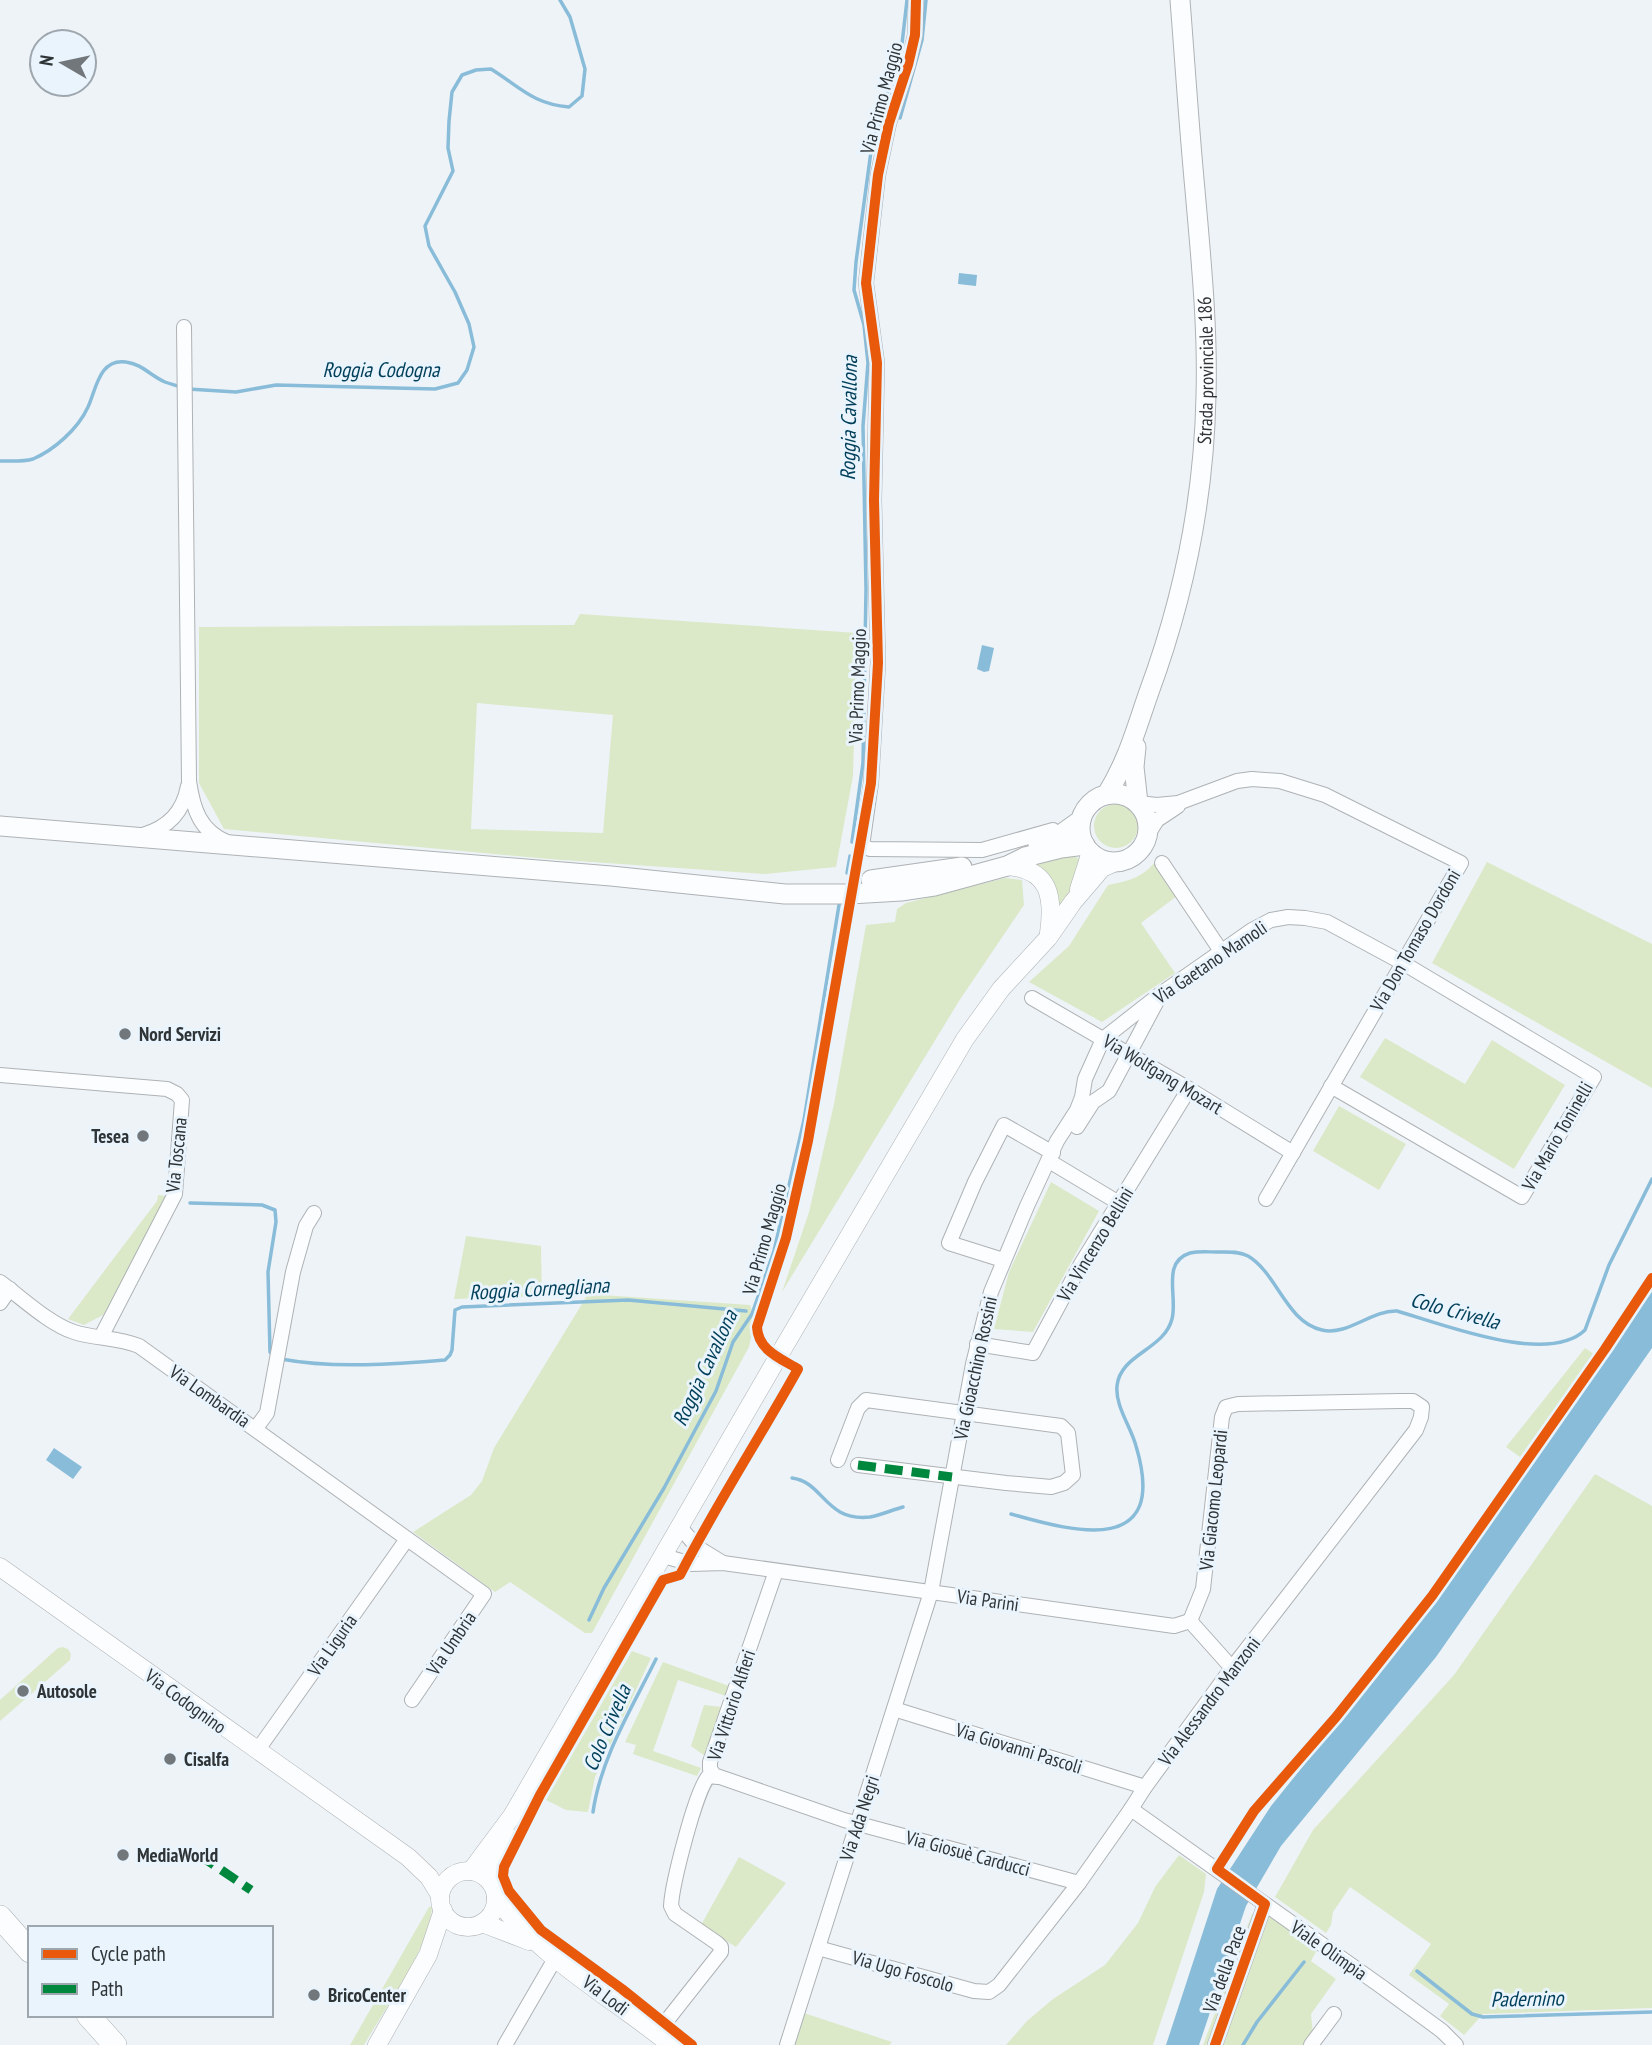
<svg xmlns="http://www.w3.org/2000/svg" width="1652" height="2045" font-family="'PT Sans Narrow',sans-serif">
	<rect width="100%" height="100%" fill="#eef3f8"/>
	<!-- green -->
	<g fill="#dbe9c8" fill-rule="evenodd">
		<path d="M 580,614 L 857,633 L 853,776 L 836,867 L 765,874 L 549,859 L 224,829 L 199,783 L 199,627 L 574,625 ZM 477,703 L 613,715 L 603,833 L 471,829 Z"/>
		<circle cx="1116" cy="826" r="22"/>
		<path d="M 1061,852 L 1081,859 L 1080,874 L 1057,911 L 1033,860 Z"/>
		<path d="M 1155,862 L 1177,896 L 1141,923 L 1175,973 L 1102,1022 L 1029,982 L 1069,946 L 1108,885 C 1128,881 1142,878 1155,862 Z"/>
		<path d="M 1487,862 L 1652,944 L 1652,1088 L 1432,963 Z"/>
		<path d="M 1005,878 L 1022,880 L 1024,905 L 959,1001 L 782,1292 L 809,1212 L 834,1104 L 866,925 L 895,922 L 897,909 L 906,903 Z"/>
		<path d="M 1385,1038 L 1465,1084 L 1492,1040 L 1565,1085 L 1514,1169 L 1360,1077 Z"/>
		<path d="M 1339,1106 L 1406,1144 L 1379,1190 L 1313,1151 Z"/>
		<path d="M 1051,1182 L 1099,1211 L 1033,1332 L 994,1329 L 1009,1272 Z"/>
		<path d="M 158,1195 L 166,1196 L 166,1198 L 107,1310 L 103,1315 L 84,1325 L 68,1319 L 157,1201 Z"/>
		<path d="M 466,1236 L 541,1246 L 542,1296 L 454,1299 Z"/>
		<path d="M 588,1294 L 750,1305 L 755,1320 L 749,1347 L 592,1633 L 585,1633 L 510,1582 L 495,1592 L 413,1532 L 471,1495 L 482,1481 L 494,1448 Z"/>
		<path d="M 1585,1348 L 1594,1354 L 1520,1457 L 1506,1447 Z"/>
		<path d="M 1595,1474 L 1652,1506 L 1652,2008 L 1483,2014 L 1464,2035 L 1440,2016 L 1449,2004 L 1409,1975 L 1431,1944 L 1350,1887 L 1333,1912 L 1331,1925 L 1326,1933 L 1275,1897 L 1313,1830 L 1454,1675 Z"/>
		<path d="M 63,1647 L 68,1649 L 71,1654 L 70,1660 L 0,1721 L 0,1700 L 58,1648 Z"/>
		<path d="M 632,1651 L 651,1658 L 595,1777 L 588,1812 L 566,1810 L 546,1800 Z"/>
		<path d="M 663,1662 L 729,1686 L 726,1696 L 678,1680 L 653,1751 L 701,1768 L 697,1776 L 633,1754 L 636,1745 L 625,1742 Z"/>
		<path d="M 704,1705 L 722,1707 L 705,1756 L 691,1746 Z"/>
		<path d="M 1179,1855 L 1206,1874 L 1204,1892 L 1153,2045 L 1006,2045 L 1027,2021 L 1053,1999 L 1105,1965 L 1138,1923 L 1155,1887 Z"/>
		<path d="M 739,1857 L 786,1883 L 736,1947 L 701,1925 Z"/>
		<path d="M 429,1907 L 432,1907 C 431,1945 384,2010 364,2045 L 350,2045 Z"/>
		<path d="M 1267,1913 L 1317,1950 L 1311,1961 L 1336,1979 L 1311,2014 L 1313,2034 L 1304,2045 L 1203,2045 L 1252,1914 Z"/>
		<path d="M 804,2013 L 892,2042 L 889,2045 L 794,2045 Z"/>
	</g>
	<!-- water -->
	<g fill="#89bcd8">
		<path d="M 959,273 L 977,275 L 976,286 L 958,284 Z"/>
		<path d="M 982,645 L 994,648 L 989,671 L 984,672 L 977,669 Z"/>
		<path d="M 1652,1291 L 1652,1348 L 1436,1657 L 1281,1846 L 1246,1906 L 1199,2045 L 1166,2045 L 1217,1889 L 1271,1806 L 1443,1592 Z"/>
		<path d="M 54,1448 L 82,1467 L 73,1479 L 46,1460 Z"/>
	</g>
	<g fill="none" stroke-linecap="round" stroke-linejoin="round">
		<!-- stream -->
		<g stroke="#89bcd8" stroke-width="3.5">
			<path d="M 900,118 L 922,40 L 926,0"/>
			<path d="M 188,389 L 236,392 L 276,385 L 435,389 L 458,383 L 467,370 L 474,347 L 469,324 L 455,292 L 429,246 L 425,226 L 453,171 L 448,148 L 449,121 L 452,92 L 462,75 L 476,70 L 491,69 C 520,87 533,104 569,107 L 582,96 L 585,69 L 570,17 L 560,0"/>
			<path d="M 0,461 C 10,461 23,462 33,459 C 54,450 78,429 88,407 C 96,390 99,358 126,362 C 142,364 151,376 165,382 C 170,384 175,385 181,387"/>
			<path d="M 852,842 L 863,763 L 866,589 L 863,426 L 868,363 L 864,325 L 854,290 L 856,262 L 872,144 L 902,44 L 907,0"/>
			<path d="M 847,873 L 850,856"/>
			<path d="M 190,1203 L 262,1205 L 275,1210 L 276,1222 L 268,1272 L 270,1352 L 274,1357"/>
			<path d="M 281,1359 C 335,1369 391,1364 445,1360 L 450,1355 L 452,1350 L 455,1310 L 462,1307 L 628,1300 L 746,1311"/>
			<path d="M 792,1478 C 824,1482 825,1522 870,1517 C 881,1515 892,1510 903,1507"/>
			<path d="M 1011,1514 C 1077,1533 1169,1556 1136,1446 C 1131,1427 1115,1406 1117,1386 C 1120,1354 1164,1350 1172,1319 C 1178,1297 1161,1262 1190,1253 C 1199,1251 1208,1252 1217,1252 C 1227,1252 1239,1251 1248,1256 C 1277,1273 1286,1322 1322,1330 C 1348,1336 1371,1310 1397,1311 C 1442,1324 1548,1366 1585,1330 L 1609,1265 L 1652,1179"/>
			<path d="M 589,1620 L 604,1588 L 664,1488 L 716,1391 L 733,1342 L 752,1314 L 774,1251 L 804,1120 L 839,905"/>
			<path d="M 593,1812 C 601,1757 632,1708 656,1659"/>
			<path d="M 1417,1971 L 1472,2014 L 1483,2017 L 1652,2012"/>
			<path d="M 1243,2045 L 1257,2022 L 1304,1962"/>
		</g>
		<defs>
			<g id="minor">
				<path d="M 916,0 L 915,35 L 908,65 L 889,123 L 878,175 L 866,283 L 877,363 L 874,500 L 878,663 L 871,783 L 862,846 L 870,849 L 982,850 L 1053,830"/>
				<path d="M 184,327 L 189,781 C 193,809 200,831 227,842"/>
				<path d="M 1138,803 L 1157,805 L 1178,803 L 1237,781 L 1252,779 L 1280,781 L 1325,795 L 1461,863 L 1266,1199"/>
				<path d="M 143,835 C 169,827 183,812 188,786"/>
				<path d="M 1147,836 L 1157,820 L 1178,806"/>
				<path d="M 1162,863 L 1221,951"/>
				<path d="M 1032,998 L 1189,1089 L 1293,1153"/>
				<path d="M 0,1075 L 167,1089 L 177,1094 L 182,1100 L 175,1194 L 101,1337"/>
				<path d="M 1077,1127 L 1093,1102 L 1109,1091 L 1157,1001"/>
				<path d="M 1049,1161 L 1119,1203"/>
				<path d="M 1003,1260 L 949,1243 L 975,1182 L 1004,1125 L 1053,1153"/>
				<path d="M 0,1282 C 21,1297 49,1324 74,1332 C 95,1339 118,1337 139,1346 L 484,1594 L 412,1700"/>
				<path d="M 0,1303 L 10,1289"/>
				<path d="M 977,1344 L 1033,1353 L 1081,1264 L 1189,1089"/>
				<path d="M 256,1428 L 267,1413 L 293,1272 L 306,1226 L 314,1213"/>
				<path d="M 838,1460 L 858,1408 L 866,1400 L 1061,1426 L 1068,1433 L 1073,1475 L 1064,1483 L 1051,1487 L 1006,1483 L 858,1465"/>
				<path d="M 680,1527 L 697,1547 L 723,1563"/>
				<path d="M 664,1556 L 691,1564 L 723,1563 L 1174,1626 L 1190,1621 L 1232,1668"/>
				<path d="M 776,1571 L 710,1762 L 710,1769 L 714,1775 L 844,1820 L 1079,1883"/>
				<path d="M 894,1709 L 1145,1787"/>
				<path d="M 257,1751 L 407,1539"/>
				<path d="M 1131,1809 L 1382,1987 L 1442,2031 L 1456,2045"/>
				<path d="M 818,1948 L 974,1991 L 989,1992 L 999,1985 L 1079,1883 L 1131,1809 L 1145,1787 L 1232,1668 L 1416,1430 L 1421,1417 L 1422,1407 L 1413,1401 L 1400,1401 L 1238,1404 L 1226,1407 L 1222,1417 L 1203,1589 L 1190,1621"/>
				<path d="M 657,2033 L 721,1952 L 721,1947 L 717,1943 L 675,1914 L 671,1906 C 672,1885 696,1788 709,1776 L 718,1777"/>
				<path d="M 505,2045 L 556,1957"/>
				<path d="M 787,2045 L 931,1592 L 973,1364 L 991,1292 L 1027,1206 L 1057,1141 L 1077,1110 L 1082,1097 L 1085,1079 L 1103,1039 L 1159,995 L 1252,930 L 1271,920 L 1288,917 L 1305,918 L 1327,922 L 1403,963 L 1594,1077 L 1522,1197 L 1331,1086"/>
				<path d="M 1215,2045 L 1265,1904"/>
				<path d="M 1311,2045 L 1334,2014"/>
			</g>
			<g id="tertiary">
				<path d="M 1007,866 C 1050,869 1054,897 1049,933"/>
				<path d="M 1079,889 L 1091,852"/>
				<path d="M 0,1567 L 408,1857 L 429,1877 L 440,1895"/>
				<path d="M 471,1871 L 512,1816 L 778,1357 L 965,1039 L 1001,989 L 1048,938 L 1073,902 L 1102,868 L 1115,862"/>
				<circle cx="468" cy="1899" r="28"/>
				<path d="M 489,1880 L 506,1834"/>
				<path d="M 496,1898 C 541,1959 613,1998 671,2045"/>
				<path d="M 482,1923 L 529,1941"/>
				<path d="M 377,2045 L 428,1955 L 443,1910"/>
			</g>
			<g id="secondary">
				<path d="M 1136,747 L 1134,767 L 1138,803"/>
				<path id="s1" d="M 1107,794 C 1128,760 1136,729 1149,692 C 1184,597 1204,498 1206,396 C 1208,328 1201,259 1195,190 C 1189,127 1185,63 1180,0"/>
				<circle cx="1114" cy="828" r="34"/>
				<path d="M 0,826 L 611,876 L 785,894 L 850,894 L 901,891 L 934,886 L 1007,866 L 1025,857 L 1061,848 L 1085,845"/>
				<path d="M 1038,844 L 1060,835 L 1081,820"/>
				<path d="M 871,880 L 962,867"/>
			</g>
			<g id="primary">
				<path d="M 0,1917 L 30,1951"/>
				<path d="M 88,2015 L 115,2045"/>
			</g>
		</defs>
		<!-- minor casing -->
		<use href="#minor" stroke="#aeb2b5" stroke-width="16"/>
		<!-- tertiary casing -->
		<use href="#tertiary" stroke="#aeb2b5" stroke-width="19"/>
		<!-- secondary casing -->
		<use href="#secondary" stroke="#aeb2b5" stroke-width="21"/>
		<!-- primary casing -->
		<use href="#primary" stroke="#aeb2b5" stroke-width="24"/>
		<!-- minor -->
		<use href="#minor" stroke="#fcfdfe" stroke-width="14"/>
		<!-- tertiary -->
		<use href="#tertiary" stroke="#fcfdfe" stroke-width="18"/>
		<!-- secondary -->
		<use href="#secondary" stroke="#fcfdfe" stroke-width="19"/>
		<!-- primary -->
		<use href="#primary" stroke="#fcfdfe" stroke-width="23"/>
		<!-- quiet -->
		<g stroke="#00873e" stroke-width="9" stroke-dasharray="18 9" stroke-linecap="butt">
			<path d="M 858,1465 L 952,1477"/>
			<path d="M 199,1855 L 251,1890"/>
		</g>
		<defs>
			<g id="cycleway">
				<path d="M 692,2045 L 622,1989 L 541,1930 L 509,1891 L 503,1876 L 504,1867 L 540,1795 L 663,1580 L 680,1575 C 716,1505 759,1439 798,1369 C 780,1358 758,1350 757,1327 L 786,1238 L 808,1141 L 871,783 L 878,663 L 874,500 L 877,363 L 866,283 L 878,175 L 889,123 L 908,65 L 915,35 L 916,0"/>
				<path d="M 1215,2045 L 1265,1904 L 1217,1869 L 1254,1811 L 1336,1717 L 1432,1596 L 1605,1349 L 1652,1278"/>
			</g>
		</defs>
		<!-- cycleway casing -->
		<use href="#cycleway" stroke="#e9f4fd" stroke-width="15"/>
		<!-- cycleway -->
		<use href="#cycleway" stroke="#e8590c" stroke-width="10"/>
	</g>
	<!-- markers -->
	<g fill="#72777b" stroke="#e9f4fd" stroke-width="2.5">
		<circle cx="125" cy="1034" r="7"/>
		<circle cx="143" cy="1136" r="7"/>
		<circle cx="23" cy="1691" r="7"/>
		<circle cx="170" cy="1759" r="7"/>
		<circle cx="123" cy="1855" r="7"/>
		<circle cx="314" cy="1995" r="7"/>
	</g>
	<g text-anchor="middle" stroke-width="6" stroke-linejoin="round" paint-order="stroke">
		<!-- street labels -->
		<g font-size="19" fill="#2f3437" stroke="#e9f4fd">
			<text transform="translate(881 98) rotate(-75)" y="7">Via Primo Maggio</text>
			<text dy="7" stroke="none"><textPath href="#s1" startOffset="439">Strada provinciale 186</textPath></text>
			<text transform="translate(857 686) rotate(-88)" y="7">Via Primo Maggio</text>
			<text transform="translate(1415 940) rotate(-60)" y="7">Via Don Tomaso Dordoni</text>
			<text transform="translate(1210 962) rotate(-34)" y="7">Via Gaetano Mamoli</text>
			<text transform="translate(1163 1074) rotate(31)" y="7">Via Wolfgang Mozart</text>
			<text transform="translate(1557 1136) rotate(-60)" y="7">Via Mario Toninelli</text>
			<text transform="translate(176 1155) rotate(-84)" y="7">Via Toscana</text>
			<text transform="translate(764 1239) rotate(-74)" y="7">Via Primo Maggio</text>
			<text transform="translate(1095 1244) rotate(-59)" y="7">Via Vincenzo Bellini</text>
			<text transform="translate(975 1368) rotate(-78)" y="7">Via Gioacchino Rossini</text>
			<text transform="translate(210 1396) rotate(35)" y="7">Via Lombardia</text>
			<text transform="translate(1213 1500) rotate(-84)" y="7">Via Giacomo Leopardi</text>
			<text transform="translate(988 1600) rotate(8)" y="7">Via Parini</text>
			<text transform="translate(451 1643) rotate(-56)" y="7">Via Umbria</text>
			<text transform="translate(332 1645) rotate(-55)" y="7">Via Liguria</text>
			<text transform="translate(186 1701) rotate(36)" y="7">Via Codognino</text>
			<text transform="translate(1209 1701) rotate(-53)" y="7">Via Alessandro Manzoni</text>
			<text transform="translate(731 1705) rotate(-72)" y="7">Via Vittorio Alfieri</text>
			<text transform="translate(1019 1748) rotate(17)" y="7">Via Giovanni Pascoli</text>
			<text transform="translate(859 1818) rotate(-72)" y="7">Via Ada Negri</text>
			<text transform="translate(968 1853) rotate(15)" y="7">Via Giosuè Carducci</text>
			<text transform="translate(1329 1950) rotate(35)" y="7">Viale Olimpia</text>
			<text transform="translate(1224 1969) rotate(-70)" y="7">Via della Pace</text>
			<text transform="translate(903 1971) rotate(16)" y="7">Via Ugo Foscolo</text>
			<text transform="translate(606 1995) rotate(37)" y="7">Via Lodi</text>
		</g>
		<!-- poi labels -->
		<g font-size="19" font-weight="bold" fill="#2f3437" stroke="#e9f4fd" text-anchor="start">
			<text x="139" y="1041">Nord Servizi</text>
			<text x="129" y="1143" text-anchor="end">Tesea</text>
			<text x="37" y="1698">Autosole</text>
			<text x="184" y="1766">Cisalfa</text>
			<text x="137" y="1862">MediaWorld</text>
			<text x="328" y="2002">BricoCenter</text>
		</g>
		<!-- water labels -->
		<g font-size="21" font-style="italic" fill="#003f59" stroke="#e9f4fd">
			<text x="381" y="377">Roggia Codogna</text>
			<text transform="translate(849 418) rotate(-89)" y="7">Roggia Cavallona</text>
			<text transform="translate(539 1289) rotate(-3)" y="7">Roggia Cornegliana</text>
			<text transform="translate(1455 1311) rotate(15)" y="7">Colo Crivella</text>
			<text transform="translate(705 1368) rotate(-65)" y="7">Roggia Cavallona</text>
			<text transform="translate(607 1728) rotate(-67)" y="7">Colo Crivella</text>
			<text transform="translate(1527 1999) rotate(-1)" y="7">Padernino</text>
		</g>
	</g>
	<!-- legend -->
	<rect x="28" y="1926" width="245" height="91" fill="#e9f4fd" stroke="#9fa7ae" stroke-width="2"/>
	<rect x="42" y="1949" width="35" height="10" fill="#e8590c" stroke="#9fa7ae" stroke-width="2"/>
	<text x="91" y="1961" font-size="21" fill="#2f3437">Cycle path</text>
	<rect x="42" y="1984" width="35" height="10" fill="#00873e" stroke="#9fa7ae" stroke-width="2"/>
	<text x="91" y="1996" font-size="21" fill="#2f3437">Path</text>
	<!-- north arrow -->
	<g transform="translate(63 63) rotate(279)"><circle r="33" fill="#e9f4fd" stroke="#9fa7ae" stroke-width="2"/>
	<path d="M0-5L12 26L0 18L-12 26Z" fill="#72777b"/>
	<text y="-10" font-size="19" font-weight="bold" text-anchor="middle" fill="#2f3437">N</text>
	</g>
</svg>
